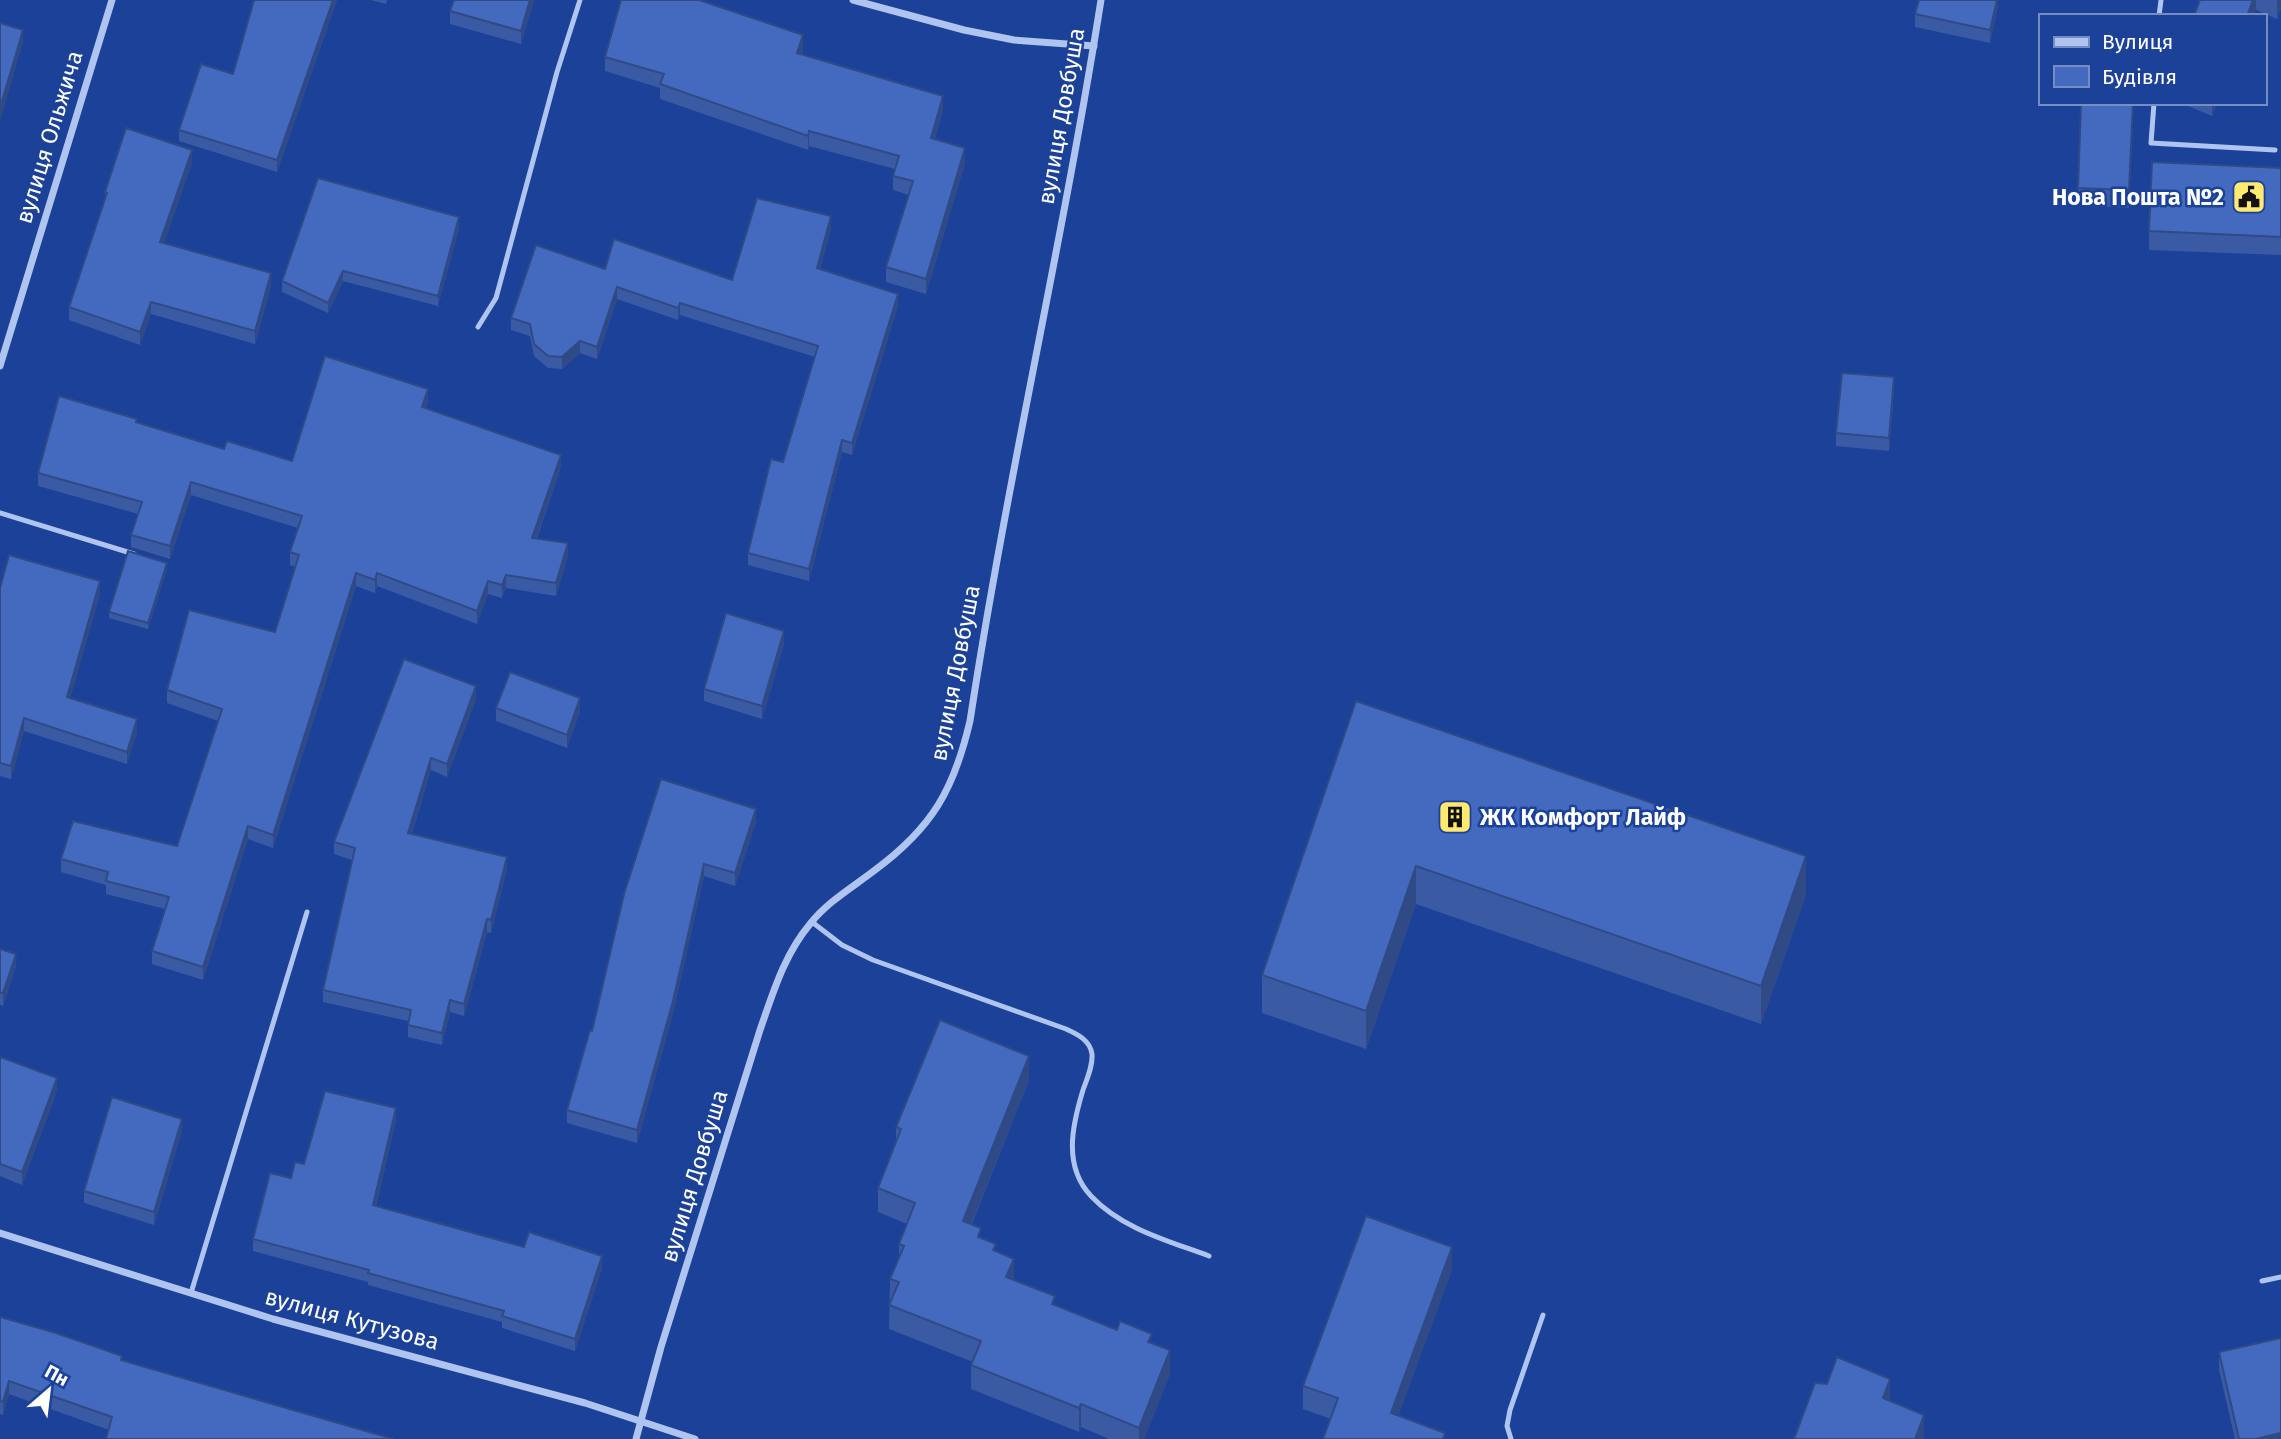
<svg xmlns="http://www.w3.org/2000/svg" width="2281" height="1439" font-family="'Fira Sans',sans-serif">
	<rect width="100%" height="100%" fill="#1b4198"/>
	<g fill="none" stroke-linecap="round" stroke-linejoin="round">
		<!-- lane -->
		<g stroke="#b0c4f0" stroke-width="5">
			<path d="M 2159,16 L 2161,0"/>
			<path d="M 2154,103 L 2151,143 L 2275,150"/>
			<path d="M 478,327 L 496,298 L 557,72 L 580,0"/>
			<path d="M 0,513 L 134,554"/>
			<path d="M 812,922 L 842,945 L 873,960 L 1066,1029 C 1077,1034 1090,1040 1092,1054 C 1093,1066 1087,1079 1083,1090 C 1072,1126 1063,1166 1091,1196 C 1122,1229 1169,1241 1209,1256"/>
			<path d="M 2262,1281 L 2281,1277"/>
			<path d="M 191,1293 L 307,912"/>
			<path d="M 1511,1439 L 1507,1426 L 1510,1410 L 1543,1315"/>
		</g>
		<!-- street -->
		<g stroke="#b0c4f0" stroke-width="7">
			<path d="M 853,0 L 964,30 L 1014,40 L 1094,46"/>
			<path d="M 0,366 L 112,0"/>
			<path d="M 0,1233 L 273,1319 L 585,1403 L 695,1439"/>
			<path d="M 636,1439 L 661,1347 L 760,1030 C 773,993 784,955 810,924 C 827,902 853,887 875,870 C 933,827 954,789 970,721 C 1007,479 1063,241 1101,0"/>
		</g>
	</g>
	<!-- wall -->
	<g fill="#3a5ba4">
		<path d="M 337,0 L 277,172 L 179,141 L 179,130 L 233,74 Z"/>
		<path d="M 371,0 L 387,0 L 386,4 Z"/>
		<path d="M 454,0 L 534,0 L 521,44 L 450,24 L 450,11 Z"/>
		<path d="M 1998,0 L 1998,6 L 1990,43 L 1915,27 L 1915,14 Z"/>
		<path d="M 2200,0 L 2281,0 L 2281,8 L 2277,19 L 2256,10 Z"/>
		<path d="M 803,50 L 802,55 L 943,110 L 935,139 L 965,163 L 926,294 L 886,282 L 886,267 L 909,195 L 893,190 L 893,176 L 895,169 L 809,146 L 808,150 L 660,99 L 660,88 L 605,71 L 605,57 Z"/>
		<path d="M 2133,103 L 2129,208 L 2078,205 L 2078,188 Z"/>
		<path d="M 2181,103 L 2217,103 L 2212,116 Z"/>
		<path d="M 192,163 L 164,243 L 271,286 L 255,344 L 151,314 L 140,345 L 69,320 L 69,307 L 105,201 L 105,192 Z"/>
		<path d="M 2281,168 L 2281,255 L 2149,250 L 2149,231 Z"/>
		<path d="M 459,228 L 438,306 L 343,281 L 328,313 L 282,292 L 282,281 Z"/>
		<path d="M 831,228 L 820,269 L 898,306 L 852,455 L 842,452 L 809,581 L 748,565 L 748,553 L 783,462 L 815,357 L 680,315 L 678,320 L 617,299 L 597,359 L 580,353 L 562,369 L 548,368 L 534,356 L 530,336 L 511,330 L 511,318 L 605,269 L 732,280 Z"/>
		<path d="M 1894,390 L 1889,451 L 1836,446 L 1836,433 Z"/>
		<path d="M 428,402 L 426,408 L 561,467 L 537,538 L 568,556 L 556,596 L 506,588 L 502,598 L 488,594 L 477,624 L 377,586 L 375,593 L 356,586 L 273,848 L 248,839 L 203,980 L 152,964 L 152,951 L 165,909 L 106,894 L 106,885 L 61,872 L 61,859 L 177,846 L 218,721 L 167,703 L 167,690 L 275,632 L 295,567 L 290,565 L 290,552 L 298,528 L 191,495 L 170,559 L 131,547 L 131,535 L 138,514 L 38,486 L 38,473 L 137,422 L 224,449 L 292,461 Z"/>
		<path d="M 167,569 L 148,629 L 109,618 L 109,612 Z"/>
		<path d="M 0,588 L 100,594 L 70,698 L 137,732 L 127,764 L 24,731 L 11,779 L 0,776 Z"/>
		<path d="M 784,644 L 762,719 L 704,701 L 704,689 Z"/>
		<path d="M 476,699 L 447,777 L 431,770 L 412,833 L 507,869 L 491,933 L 487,932 L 464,1016 L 450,1012 L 442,1045 L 408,1037 L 408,1021 L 323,1002 L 323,990 L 352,860 L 334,854 L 334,842 Z"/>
		<path d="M 1356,701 L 1806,895 L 1761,1024 L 1416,904 L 1366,1049 L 1262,1013 L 1262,975 Z"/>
		<path d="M 496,708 L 580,711 L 567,748 L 496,721 Z"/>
		<path d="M 756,822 L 735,886 L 704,876 L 673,1013 L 637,1143 L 567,1123 L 567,1110 L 592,1031 L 624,894 Z"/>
		<path d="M 0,949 L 16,966 L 3,1006 L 0,1005 Z"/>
		<path d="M 0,1057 L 57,1091 L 22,1185 L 0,1176 Z"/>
		<path d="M 1029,1080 L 972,1224 L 981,1239 L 996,1251 L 1014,1280 L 1055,1305 L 1152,1343 L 1170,1374 L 1144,1439 L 1109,1439 L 1081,1427 L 1079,1432 L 971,1389 L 971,1365 L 973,1362 L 889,1329 L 890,1279 L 899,1259 L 899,1244 L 907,1224 L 878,1212 L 878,1188 L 896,1142 L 896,1127 Z"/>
		<path d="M 396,1120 L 376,1206 L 602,1268 L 575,1351 L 502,1328 L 502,1322 L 368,1285 L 368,1282 L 253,1251 L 253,1239 L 291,1178 L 304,1164 Z"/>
		<path d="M 182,1131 L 154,1225 L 84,1203 L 84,1191 Z"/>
		<path d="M 1452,1270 L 1398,1416 L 1445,1439 L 1331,1419 L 1303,1409 L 1303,1386 Z"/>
		<path d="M 0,1317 L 122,1360 L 393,1439 L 109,1430 L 9,1394 L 3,1415 L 0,1414 Z"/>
		<path d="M 2219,1352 L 2281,1439 L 2235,1439 L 2219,1370 Z"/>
	</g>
	<!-- shaded-wall -->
	<g fill="#304a86">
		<path d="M 333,0 L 337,0 L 277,172 L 277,160 Z"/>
		<path d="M 530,0 L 534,0 L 521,44 L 521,31 Z"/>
		<path d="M 1997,0 L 1998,0 L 1998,6 L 1990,43 L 1990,30 Z"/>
		<path d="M 2253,0 L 2256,0 L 2256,10 L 2254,16 L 2247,16 Z"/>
		<path d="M 2277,0 L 2281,0 L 2281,8 L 2277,19 Z"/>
		<path d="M 23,30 L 23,43 L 0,121 L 0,108 Z"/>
		<path d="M 803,35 L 803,50 L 797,68 L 797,53 Z"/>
		<path d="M 943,96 L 943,110 L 931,153 L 931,138 Z"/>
		<path d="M 2133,103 L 2129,208 L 2129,190 Z"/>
		<path d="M 2212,103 L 2217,103 L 2212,116 Z"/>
		<path d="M 809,131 L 809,146 L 808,150 L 808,136 Z"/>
		<path d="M 965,148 L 965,163 L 926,294 L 926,279 Z"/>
		<path d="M 192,150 L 192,163 L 160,255 L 160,242 Z"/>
		<path d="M 831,216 L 831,228 L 817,280 L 817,268 Z"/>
		<path d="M 459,217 L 459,228 L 438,306 L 438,296 Z"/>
		<path d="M 343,271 L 343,281 L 328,313 L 328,303 Z"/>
		<path d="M 271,273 L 271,286 L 255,344 L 255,331 Z"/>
		<path d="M 617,287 L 617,299 L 597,359 L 597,347 Z"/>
		<path d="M 898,294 L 898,306 L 852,455 L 852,443 Z"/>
		<path d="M 151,302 L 151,314 L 140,345 L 140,332 Z"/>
		<path d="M 680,303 L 680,315 L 678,320 L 678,308 Z"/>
		<path d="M 580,341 L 580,353 L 562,369 L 562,357 Z"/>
		<path d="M 1894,377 L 1894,390 L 1889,451 L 1889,438 Z"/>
		<path d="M 428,389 L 428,402 L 422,420 L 422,407 Z"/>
		<path d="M 842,440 L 842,452 L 809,581 L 809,569 Z"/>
		<path d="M 561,455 L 561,467 L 532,550 L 532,538 Z"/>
		<path d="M 191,482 L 191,495 L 170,559 L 170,546 Z"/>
		<path d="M 568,543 L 568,556 L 556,596 L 556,583 Z"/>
		<path d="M 167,563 L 167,569 L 148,629 L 148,623 Z"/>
		<path d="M 356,573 L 356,586 L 273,848 L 273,835 Z"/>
		<path d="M 377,573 L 377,586 L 375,593 L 375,580 Z"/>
		<path d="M 506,575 L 506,588 L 502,598 L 502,585 Z"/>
		<path d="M 100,581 L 100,594 L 67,710 L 67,697 Z"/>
		<path d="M 488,581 L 488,594 L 477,624 L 477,611 Z"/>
		<path d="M 784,631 L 784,644 L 762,719 L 762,706 Z"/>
		<path d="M 476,686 L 476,699 L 447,777 L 447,764 Z"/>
		<path d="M 580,698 L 580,711 L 567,748 L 567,735 Z"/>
		<path d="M 24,718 L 24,731 L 11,779 L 11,766 Z"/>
		<path d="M 137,719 L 137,732 L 127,764 L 127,752 Z"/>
		<path d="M 431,758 L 431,770 L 408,845 L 408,833 Z"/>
		<path d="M 756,809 L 756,822 L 735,886 L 735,873 Z"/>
		<path d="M 248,826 L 248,839 L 203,980 L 203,967 Z"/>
		<path d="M 1806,856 L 1806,895 L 1761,1024 L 1761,986 Z"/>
		<path d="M 507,857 L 507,869 L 491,933 L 491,920 Z"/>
		<path d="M 704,864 L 704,876 L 673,1013 L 637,1143 L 637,1130 Z"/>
		<path d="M 1416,866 L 1416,904 L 1366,1049 L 1366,1011 Z"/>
		<path d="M 487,919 L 487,932 L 464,1016 L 464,1004 Z"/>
		<path d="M 16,954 L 16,966 L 3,1006 L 3,993 Z"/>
		<path d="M 450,1000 L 450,1012 L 442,1045 L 442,1033 Z"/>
		<path d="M 1029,1056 L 1029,1080 L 963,1245 L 963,1221 Z"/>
		<path d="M 57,1078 L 57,1091 L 22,1185 L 22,1172 Z"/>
		<path d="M 396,1108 L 396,1120 L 373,1217 L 373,1205 Z"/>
		<path d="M 182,1119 L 182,1131 L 154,1225 L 154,1212 Z"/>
		<path d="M 1452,1247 L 1452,1270 L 1391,1436 L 1391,1413 Z"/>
		<path d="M 602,1256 L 602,1268 L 575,1351 L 575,1339 Z"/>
		<path d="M 1014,1259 L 1014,1282 L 1006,1277 Z"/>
		<path d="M 1170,1350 L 1170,1374 L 1144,1439 L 1139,1439 L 1139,1428 Z"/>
		<path d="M 1890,1379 L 1890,1402 L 1883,1398 Z"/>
		<path d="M 9,1381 L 9,1394 L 3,1415 L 3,1402 Z"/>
		<path d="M 1081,1404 L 1081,1427 L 1079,1432 L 1079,1408 Z"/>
		<path d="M 1924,1415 L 1924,1439 L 1915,1439 Z"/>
		<path d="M 2281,1433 L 2281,1439 L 2255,1439 Z"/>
	</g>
	<!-- building -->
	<g fill="#446abf" stroke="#304a86" stroke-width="2">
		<path d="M 254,0 L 333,0 L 277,160 L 179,130 L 201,64 L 233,74 Z"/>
		<path d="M 454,0 L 530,0 L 521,31 L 450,11 Z"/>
		<path d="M 621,0 L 699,0 L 803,35 L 797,53 L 943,96 L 931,138 L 965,148 L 926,279 L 886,267 L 913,181 L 893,176 L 899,156 L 809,131 L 808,136 L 660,84 L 664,74 L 605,57 Z"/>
		<path d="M 1919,0 L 1997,0 L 1990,30 L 1915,14 Z"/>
		<path d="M 2200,0 L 2253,0 L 2247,16 L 2194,16 Z"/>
		<path d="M 0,23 L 23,30 L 0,108 Z"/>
		<path d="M 2081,103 L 2133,103 L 2129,190 L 2078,188 Z"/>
		<path d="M 126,128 L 192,150 L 160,242 L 271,273 L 255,331 L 151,302 L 140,332 L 69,307 L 107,193 L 105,192 Z"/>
		<path d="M 2152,162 L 2281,168 L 2281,237 L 2149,231 Z"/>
		<path d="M 318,178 L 459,217 L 438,296 L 343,271 L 328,303 L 282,281 Z"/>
		<path d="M 757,198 L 831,216 L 817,268 L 898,294 L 852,443 L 842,440 L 809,569 L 748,553 L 771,459 L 783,462 L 818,346 L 680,303 L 678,308 L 617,287 L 597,347 L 580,341 L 562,357 L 548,356 L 534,344 L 530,324 L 511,318 L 536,245 L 605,269 L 614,239 L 732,280 Z"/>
		<path d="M 325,356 L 428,389 L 422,407 L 561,455 L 532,538 L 568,543 L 556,583 L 506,575 L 502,585 L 488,581 L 477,611 L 377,573 L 375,580 L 356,573 L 273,835 L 248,826 L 203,967 L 152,951 L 169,897 L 106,881 L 108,872 L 61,859 L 73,821 L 177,846 L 222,709 L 167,690 L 189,610 L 275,632 L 299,555 L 290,552 L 302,516 L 191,482 L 170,546 L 131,535 L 142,502 L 38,473 L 59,396 L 137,419 L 136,422 L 224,449 L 227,441 L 292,461 Z"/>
		<path d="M 1842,373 L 1894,377 L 1889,438 L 1836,433 Z"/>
		<path d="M 128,551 L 167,563 L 148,623 L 109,612 Z"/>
		<path d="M 9,555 L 100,581 L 67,697 L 137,719 L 127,752 L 24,718 L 11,766 L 0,763 L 0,588 Z"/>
		<path d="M 726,613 L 784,631 L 762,706 L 704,689 Z"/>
		<path d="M 404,659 L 476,686 L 447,764 L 431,758 L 408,833 L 507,857 L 491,920 L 487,919 L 464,1004 L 450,1000 L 442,1033 L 408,1025 L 411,1010 L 323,990 L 355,848 L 334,842 Z"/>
		<path d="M 510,672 L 580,698 L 567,735 L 496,708 Z"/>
		<path d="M 1356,701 L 1806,856 L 1761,986 L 1416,866 L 1366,1011 L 1262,975 Z"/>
		<path d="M 661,779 L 756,809 L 735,873 L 704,864 L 673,1001 L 637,1130 L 567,1110 L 590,1030 L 592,1031 L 624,894 Z"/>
		<path d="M 0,949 L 16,954 L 3,993 L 0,993 Z"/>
		<path d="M 940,1020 L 1029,1056 L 963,1221 L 981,1228 L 978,1237 L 996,1244 L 993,1250 L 1014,1259 L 1006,1277 L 1055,1296 L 1052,1304 L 1117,1330 L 1120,1321 L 1152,1334 L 1148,1342 L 1170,1350 L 1139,1428 L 1081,1404 L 1079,1408 L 971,1365 L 981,1341 L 889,1305 L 899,1282 L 890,1279 L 904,1246 L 899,1244 L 915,1203 L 878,1188 L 901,1129 L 896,1127 Z"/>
		<path d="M 0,1057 L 57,1078 L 22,1172 L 0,1164 Z"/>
		<path d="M 325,1091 L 396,1108 L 373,1205 L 524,1247 L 529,1232 L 602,1256 L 575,1339 L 502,1316 L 504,1311 L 368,1273 L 369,1270 L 253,1239 L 270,1173 L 291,1178 L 295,1162 L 304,1164 Z"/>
		<path d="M 112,1097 L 182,1119 L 154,1212 L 84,1191 Z"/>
		<path d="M 1366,1216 L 1452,1247 L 1391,1413 L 1445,1433 L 1443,1439 L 1323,1439 L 1338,1398 L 1303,1386 Z"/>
		<path d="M 0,1317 L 56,1333 L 122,1356 L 121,1360 L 393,1439 L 106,1439 L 112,1417 L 9,1381 L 3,1402 L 0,1401 Z"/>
		<path d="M 2281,1338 L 2281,1433 L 2255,1439 L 2239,1439 L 2219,1352 Z"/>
		<path d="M 1837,1357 L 1890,1379 L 1883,1398 L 1924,1415 L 1915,1439 L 1794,1439 L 1815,1383 L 1827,1384 Z"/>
	</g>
	<!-- icons -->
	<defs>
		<symbol id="civic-square" viewBox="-11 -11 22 22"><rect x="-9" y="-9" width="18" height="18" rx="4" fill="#ffe96f" stroke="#1b4198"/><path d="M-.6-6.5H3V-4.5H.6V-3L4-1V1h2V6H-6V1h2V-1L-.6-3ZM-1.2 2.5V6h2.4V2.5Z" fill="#111"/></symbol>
		<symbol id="building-square" viewBox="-11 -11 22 22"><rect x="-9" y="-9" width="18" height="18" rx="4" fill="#ffe96f" stroke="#1b4198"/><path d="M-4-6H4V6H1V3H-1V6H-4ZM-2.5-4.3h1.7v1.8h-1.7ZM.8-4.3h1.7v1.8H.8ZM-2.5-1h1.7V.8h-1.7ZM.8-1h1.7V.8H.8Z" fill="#111"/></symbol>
	</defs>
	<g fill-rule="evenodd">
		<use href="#civic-square" x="2230" y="178" width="38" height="38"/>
		<use href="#building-square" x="1436" y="798" width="38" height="38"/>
	</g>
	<g text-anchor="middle" stroke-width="5" stroke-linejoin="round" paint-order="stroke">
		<!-- street labels -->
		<g font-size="23" fill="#fff" stroke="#1b4198">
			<text transform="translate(1061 116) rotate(-80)" y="8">вулиця Довбуша</text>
			<text transform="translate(49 137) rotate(-73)" y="8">вулиця Ольжича</text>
			<text transform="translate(955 673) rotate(-79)" y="8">вулиця Довбуша</text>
			<text transform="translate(694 1176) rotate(-73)" y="8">вулиця Довбуша</text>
			<text transform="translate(352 1319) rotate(15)" y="8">вулиця Кутузова</text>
		</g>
		<!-- poi labels -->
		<g font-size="23" font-weight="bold" fill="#fff" stroke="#1b4198" text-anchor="end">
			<text x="2224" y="205">Нова Пошта №2</text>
			<text x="1480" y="825" text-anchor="start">ЖК Комфорт Лайф</text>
		</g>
	</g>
	<!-- legend -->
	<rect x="2039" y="14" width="228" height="91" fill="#1b4198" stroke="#768dc1" stroke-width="2"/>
	<rect x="2054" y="37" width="35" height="10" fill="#b0c4f0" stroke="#768dc1" stroke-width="2"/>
	<text x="2102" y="49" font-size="21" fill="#ffffff">Вулиця</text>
	<rect x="2054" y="66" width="35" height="21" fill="#446abf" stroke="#768dc1" stroke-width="2"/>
	<text x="2102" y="84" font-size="21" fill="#ffffff">Будівля</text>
	<!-- north arrow -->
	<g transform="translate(49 1390) rotate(28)" stroke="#1b4198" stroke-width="5" paint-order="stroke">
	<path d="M0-5L12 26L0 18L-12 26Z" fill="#ffffff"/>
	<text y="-10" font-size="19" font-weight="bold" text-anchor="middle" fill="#ffffff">Пн</text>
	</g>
</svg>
